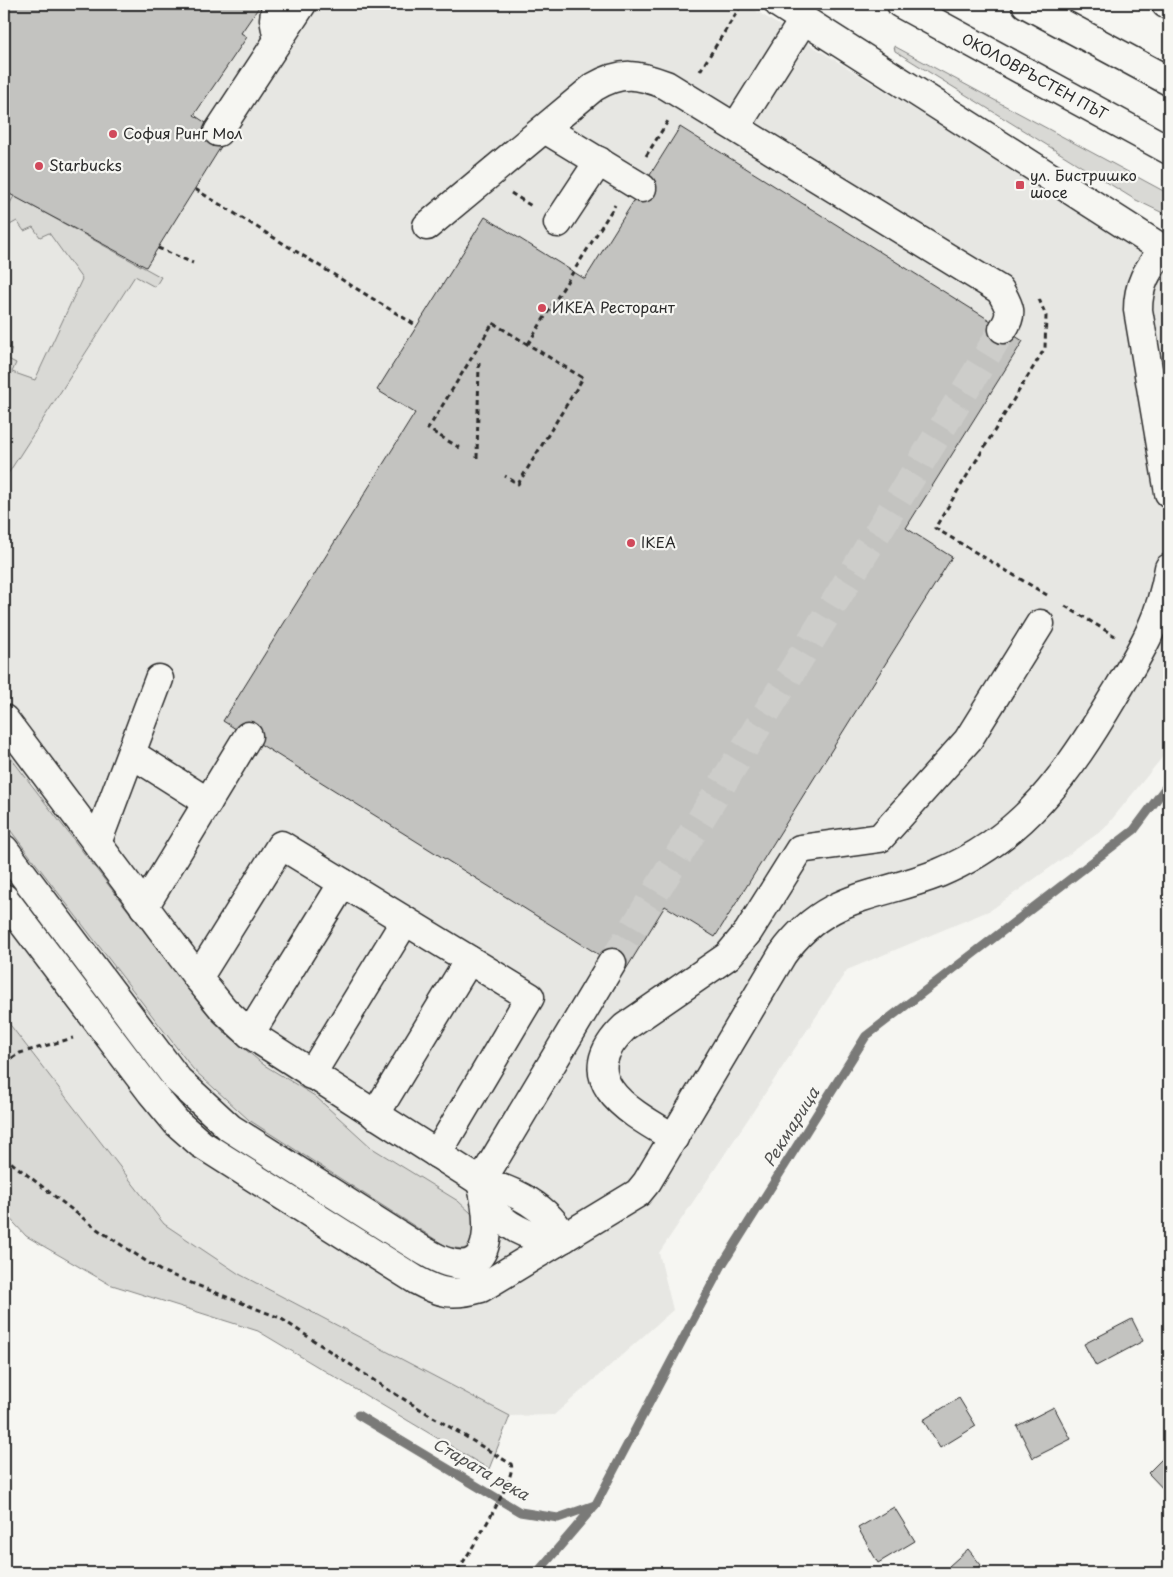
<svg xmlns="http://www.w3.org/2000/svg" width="1173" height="1577" font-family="'Playpen Sans',sans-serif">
	<rect width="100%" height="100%" fill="#f6f6f2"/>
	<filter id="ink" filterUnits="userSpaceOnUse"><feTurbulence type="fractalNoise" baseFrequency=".02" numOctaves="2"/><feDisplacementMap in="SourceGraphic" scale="10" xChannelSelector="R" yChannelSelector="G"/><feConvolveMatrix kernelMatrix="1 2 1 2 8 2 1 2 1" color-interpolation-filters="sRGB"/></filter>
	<g filter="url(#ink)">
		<!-- built -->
		<path fill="#e7e7e3" d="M 4,4 L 745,4 L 1103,227 L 1169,273 L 1169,749 L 1104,829 L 991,910 L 847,970 L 659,1253 L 673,1310 L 554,1415 L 510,1416 L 239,1274 L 164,1224 L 4,1017 Z"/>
		<!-- green -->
		<g fill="#d9d9d5" stroke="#828280">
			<path d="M 894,46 L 1169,194 L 1169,216 L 1134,199 L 895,51 Z"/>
			<path d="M 14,196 L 161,277 L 155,287 L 135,276 L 4,480 L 4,433 L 7,427 L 4,426 L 4,346 L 12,349 L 8,359 L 16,363 L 12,372 L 35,380 L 82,279 L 49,233 L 40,237 L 33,227 L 24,231 L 17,221 L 8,226 L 4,214 Z"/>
			<path d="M 4,749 L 206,1012 L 223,1031 L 264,1065 L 315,1096 L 372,1148 L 458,1201 L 471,1213 L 478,1226 L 470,1246 L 463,1249 L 447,1247 L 249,1120 L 193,1069 L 4,822 Z"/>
			<path d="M 4,1017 L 164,1224 L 239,1274 L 510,1416 L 489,1469 L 258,1331 L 109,1284 L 26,1236 L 4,1212 Z"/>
		</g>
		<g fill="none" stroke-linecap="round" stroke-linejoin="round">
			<!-- stream -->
			<g stroke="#7a7a78" stroke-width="9">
				<path d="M 358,1415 L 520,1512 L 558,1518 L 595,1505"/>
				<path d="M 537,1573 L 596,1504 L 722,1265 L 866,1036 L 1134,830 L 1169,783"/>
			</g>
		</g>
		<!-- building -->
		<g fill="#c3c3c0" stroke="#2b2b2b">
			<path d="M 4,4 L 261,4 L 241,33 L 247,37 L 194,115 L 227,137 L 146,267 L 4,191 Z"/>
			<path d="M 680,127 L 1023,341 L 906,528 L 952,557 L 715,937 L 665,906 L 625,971 L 223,721 L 415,413 L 377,390 L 485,217 L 585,279 Z"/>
			<path d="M 1132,1319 L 1143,1341 L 1096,1366 L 1084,1344 Z"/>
			<path d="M 959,1398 L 976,1426 L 940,1448 L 923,1420 Z"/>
			<path d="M 1054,1407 L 1071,1439 L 1033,1458 L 1017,1426 Z"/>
			<path d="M 1169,1452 L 1169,1492 L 1168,1494 L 1148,1473 Z"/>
			<path d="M 894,1507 L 915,1541 L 878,1563 L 858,1528 Z"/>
			<path d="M 968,1549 L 981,1565 L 971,1573 L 955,1573 L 949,1566 Z"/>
		</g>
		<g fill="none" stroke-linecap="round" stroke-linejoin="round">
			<!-- minor-tunnel -->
			<path stroke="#cdcdca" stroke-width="28" stroke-dasharray="28 14" stroke-linecap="butt" d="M 612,963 L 1003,329"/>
			<defs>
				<g id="minor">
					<path d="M 276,4 L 274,19 L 278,41"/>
					<path d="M 779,4 L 1169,253"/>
					<path d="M 1166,4 L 1169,5"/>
					<path d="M 736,127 L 804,19"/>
					<path d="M 545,129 L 642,188"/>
					<path d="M 218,132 L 302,4"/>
					<path d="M 558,223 L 599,161"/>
					<path d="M 427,226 L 594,87 C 622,71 637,74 666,85 L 1000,290 C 1009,306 1014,313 1003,329"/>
					<path d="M 1163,249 C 1148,270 1138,283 1138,310 L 1169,493"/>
					<path d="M 4,719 L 198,978 L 224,1010 L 250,1034 L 481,1182 C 514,1190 548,1207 564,1238"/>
					<path d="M 132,754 L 208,802"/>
					<path d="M 97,843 L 159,679"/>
					<path d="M 4,849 L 178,1080 L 230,1128 L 419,1248 C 428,1253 437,1259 447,1262 C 499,1278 488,1210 481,1182 L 612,963"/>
					<path d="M 4,898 L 151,1092 L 176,1122 L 201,1144 L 416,1280 C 442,1294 453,1296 481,1288 L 638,1193 L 647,1182 L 782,955 C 826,893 876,898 939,873 C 1024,838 1069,772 1114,696 C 1141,651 1160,622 1169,568"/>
					<path d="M 144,907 L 248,736"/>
					<path d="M 198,978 L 281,845 L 530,997 L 437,1154"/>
					<path d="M 250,1034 L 343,883"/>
					<path d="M 311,1075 L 405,921"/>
					<path d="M 375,1115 L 469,960"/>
					<path d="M 674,1138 C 630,1112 569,1080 625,1027 L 728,956 L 748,932 L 800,849 L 880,838 L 968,740 L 1040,624"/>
					<path d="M 487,1203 C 504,1227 527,1235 555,1243"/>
				</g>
				<g id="highway">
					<path id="s1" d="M 901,4 L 1169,150"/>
					<path d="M 1026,4 L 1169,81"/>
				</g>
			</defs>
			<!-- minor casing -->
			<use href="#minor" stroke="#2b2b2b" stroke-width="31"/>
			<!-- highway casing -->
			<use href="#highway" stroke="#2b2b2b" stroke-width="31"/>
			<!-- path -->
			<g stroke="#2b2b2b" stroke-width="3" stroke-dasharray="5 4" stroke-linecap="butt">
				<path d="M 700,71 L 742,4"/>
				<path d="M 646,156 L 668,121"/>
				<path d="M 195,189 L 417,326"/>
				<path d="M 511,193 L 533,207"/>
				<path d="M 158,248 L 193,263"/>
				<path d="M 1039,299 L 1046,316 L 1045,348 L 935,528 L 1047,595"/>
				<path d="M 528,344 L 615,205"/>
				<path d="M 460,448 L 428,429 L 493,323 L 583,378 L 518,484 L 505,476"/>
				<path d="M 477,458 L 479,363"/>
				<path d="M 1065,606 L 1115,636"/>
				<path d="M 4,1063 L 20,1053 L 73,1038"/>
				<path d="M 4,1157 L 97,1229 L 161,1271 L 280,1318 L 387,1389 L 511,1464 C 518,1477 466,1558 456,1573"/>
			</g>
			<!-- minor -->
			<use href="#minor" stroke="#f6f6f2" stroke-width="28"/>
			<!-- highway -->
			<use href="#highway" stroke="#f6f6f2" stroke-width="28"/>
		</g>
	</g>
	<!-- markers -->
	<g fill="#d1495b" stroke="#f6f6f2" stroke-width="2">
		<circle cx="113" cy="134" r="5"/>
		<circle cx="39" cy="166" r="5"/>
		<rect x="1015" y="180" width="10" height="10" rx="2.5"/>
		<circle cx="542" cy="308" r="5"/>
		<circle cx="631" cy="543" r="5"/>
	</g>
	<g text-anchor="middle" stroke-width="4.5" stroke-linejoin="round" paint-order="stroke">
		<!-- street labels -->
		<g font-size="15" fill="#2b2b2b" stroke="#f6f6f2">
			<text dy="5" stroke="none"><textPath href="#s1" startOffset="152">ОКОЛОВРЪСТЕН ПЪТ</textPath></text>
		</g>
		<!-- poi labels -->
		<g font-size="15" fill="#2b2b2b" stroke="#f6f6f2" text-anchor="start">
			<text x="123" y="139">София Ринг Мол</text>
			<text x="49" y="171">Starbucks</text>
			<text x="1030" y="181">ул. Бистришко<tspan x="1030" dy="17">шосе</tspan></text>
			<text x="552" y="313">ИКЕА Ресторант</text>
			<text x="641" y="548">IKEA</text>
		</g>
		<!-- water labels -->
		<g font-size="16" font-style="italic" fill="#525251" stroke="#f6f6f2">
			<text transform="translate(791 1127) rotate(-58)" y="6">Рекмарица</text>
			<text transform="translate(481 1469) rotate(30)" y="6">Старата река</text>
		</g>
	</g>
	<!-- margin -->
	<rect width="1173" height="1577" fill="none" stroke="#f6f6f2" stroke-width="20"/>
	<rect x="10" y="10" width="1153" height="1557" fill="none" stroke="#2b2b2b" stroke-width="2" filter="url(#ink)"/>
</svg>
